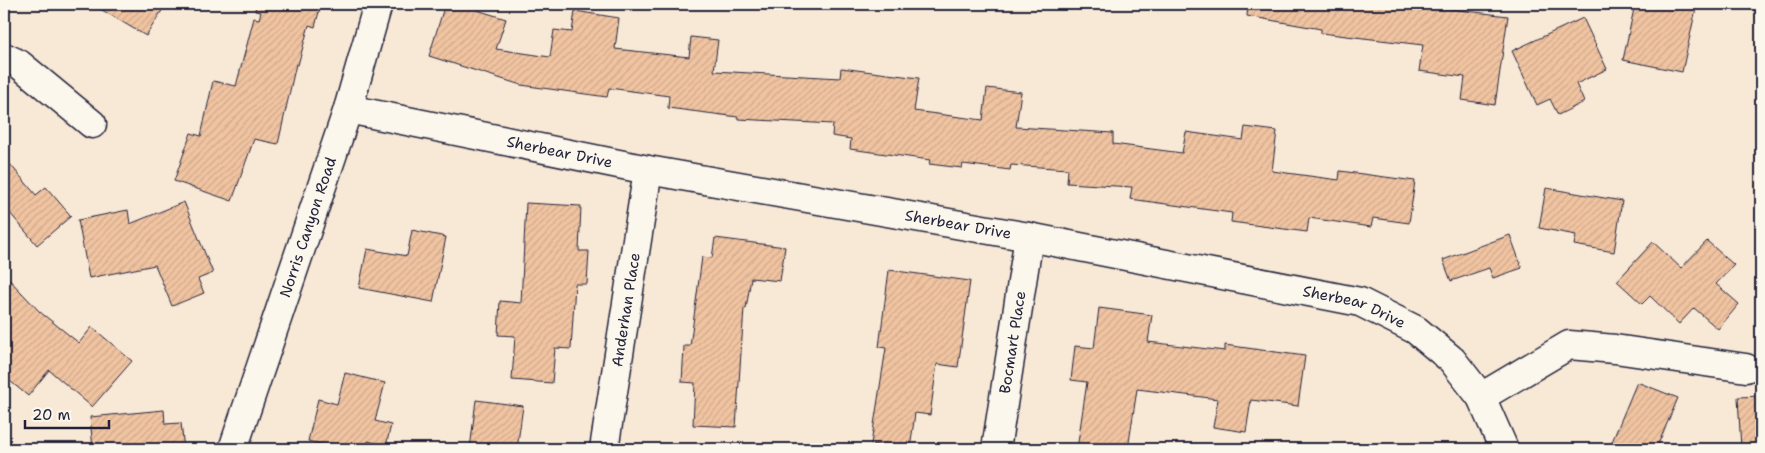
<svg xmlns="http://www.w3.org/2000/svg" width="1765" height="453" font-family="'Shantell Sans',sans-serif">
	<defs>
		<pattern id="building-hatch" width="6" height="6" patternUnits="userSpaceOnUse" patternTransform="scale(1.25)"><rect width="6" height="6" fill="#f1c4a1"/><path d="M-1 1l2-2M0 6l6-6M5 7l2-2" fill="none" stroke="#cea88c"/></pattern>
	</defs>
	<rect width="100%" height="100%" fill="#f8e8d6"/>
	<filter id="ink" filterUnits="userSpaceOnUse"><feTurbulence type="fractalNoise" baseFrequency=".02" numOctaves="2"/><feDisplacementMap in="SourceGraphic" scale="10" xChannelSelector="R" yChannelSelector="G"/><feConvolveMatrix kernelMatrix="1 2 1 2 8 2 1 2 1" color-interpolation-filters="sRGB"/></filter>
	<g filter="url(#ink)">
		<!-- building -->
		<g fill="url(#building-hatch)" stroke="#22223b">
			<path d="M 92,4 L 166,4 L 146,36 Z"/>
			<path d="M 256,4 L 321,4 L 315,27 L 309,25 L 298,65 L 296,64 L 278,144 L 254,139 L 232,201 L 174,181 L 191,133 L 201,136 L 213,81 L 236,86 L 254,18 L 259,19 L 261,12 L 255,11 Z"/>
			<path d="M 445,4 L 479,4 L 477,10 L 506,19 L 496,49 L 550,57 L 554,30 L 572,32 L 575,11 L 619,18 L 615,49 L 689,57 L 691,37 L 718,40 L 714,71 L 840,78 L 841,68 L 919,78 L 914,111 L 983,120 L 987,88 L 1021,92 L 1016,127 L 1113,133 L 1113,144 L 1182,153 L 1186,132 L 1243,140 L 1245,127 L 1277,131 L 1272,171 L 1339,180 L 1340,171 L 1415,181 L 1409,223 L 1373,218 L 1371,227 L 1309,218 L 1307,232 L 1231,222 L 1232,213 L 1130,199 L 1132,187 L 1067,183 L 1068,169 L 1011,165 L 1010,170 L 963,164 L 962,168 L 929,164 L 930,160 L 850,149 L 851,139 L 832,136 L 833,124 L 738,119 L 738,117 L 668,108 L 669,96 L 609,88 L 607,97 L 521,85 L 429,56 Z"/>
			<path d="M 1248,4 L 1409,4 L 1508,16 L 1495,105 L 1462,100 L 1465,77 L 1419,71 L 1423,45 L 1321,33 L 1321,29 L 1247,16 Z"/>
			<path d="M 1635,4 L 1697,4 L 1682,72 L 1623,60 Z"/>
			<path d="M 1583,18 L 1607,69 L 1576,84 L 1584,102 L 1558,115 L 1550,99 L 1537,105 L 1512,51 Z"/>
			<path d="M 4,157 L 36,195 L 46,187 L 71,216 L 37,245 L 4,206 Z"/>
			<path d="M 1546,188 L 1622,201 L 1614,252 L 1574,245 L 1576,235 L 1539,228 Z"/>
			<path d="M 184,202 L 213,273 L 198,279 L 204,293 L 172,306 L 155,265 L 89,278 L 78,220 L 128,210 L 130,224 Z"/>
			<path d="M 526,203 L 581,206 L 579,251 L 589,251 L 587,284 L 575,284 L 571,349 L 555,348 L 552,383 L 512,380 L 515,336 L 498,335 L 500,301 L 521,303 Z"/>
			<path d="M 412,230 L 446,237 L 433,302 L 359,288 L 367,249 L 407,256 Z"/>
			<path d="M 1510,235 L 1522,268 L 1493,278 L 1489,268 L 1451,281 L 1443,260 Z"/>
			<path d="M 715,238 L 785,247 L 780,281 L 751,278 L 746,309 L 744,308 L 736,427 L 693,425 L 695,383 L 682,382 L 684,346 L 690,346 L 702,257 L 712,258 Z"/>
			<path d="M 1707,241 L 1734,265 L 1716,284 L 1739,304 L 1718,329 L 1694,308 L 1679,324 L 1650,296 L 1642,304 L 1617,281 L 1653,242 L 1681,268 Z"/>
			<path d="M 889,270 L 970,281 L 958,367 L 937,364 L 930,415 L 915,413 L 910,449 L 871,444 L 886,348 L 879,347 Z"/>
			<path d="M 4,274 L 40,312 L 79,343 L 92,327 L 132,361 L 92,407 L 49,370 L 28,396 L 4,376 Z"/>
			<path d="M 1099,308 L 1152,315 L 1148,342 L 1225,351 L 1225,345 L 1305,356 L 1298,406 L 1251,400 L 1246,432 L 1213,427 L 1218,399 L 1137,389 L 1128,449 L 1077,449 L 1087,382 L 1071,380 L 1075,346 L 1094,348 Z"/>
			<path d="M 345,373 L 385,383 L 375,421 L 391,425 L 386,446 L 368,441 L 366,449 L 339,449 L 308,441 L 318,399 L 337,404 Z"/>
			<path d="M 1637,382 L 1678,398 L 1656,449 L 1609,449 Z"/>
			<path d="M 1761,396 L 1761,449 L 1741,449 L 1738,397 Z"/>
			<path d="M 476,400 L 523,406 L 517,449 L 470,449 Z"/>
			<path d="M 164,410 L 165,424 L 181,423 L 184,449 L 93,449 L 90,417 Z"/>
		</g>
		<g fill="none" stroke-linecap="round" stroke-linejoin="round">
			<defs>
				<g id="minor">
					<path d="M 4,57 L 19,64 L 92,124"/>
					<path id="s1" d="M 348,109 L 648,170 L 1029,237 L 1360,302 L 1416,330 L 1452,360 L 1481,397 L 1504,449"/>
					<path d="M 1481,397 L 1569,345 L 1615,349 L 1746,368"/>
					<path id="s2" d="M 233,449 L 348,109 L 378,4"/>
					<path id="s3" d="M 604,449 L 648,170"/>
					<path id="s4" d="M 996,449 L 1029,237"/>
				</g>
			</defs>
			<!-- minor casing -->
			<use href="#minor" stroke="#22223b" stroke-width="31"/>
			<!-- minor -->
			<use href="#minor" stroke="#fbf7ec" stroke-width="28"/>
		</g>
	</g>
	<g text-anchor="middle" stroke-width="4" stroke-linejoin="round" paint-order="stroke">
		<!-- street labels -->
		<g font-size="15" fill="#22223b" stroke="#fbf7ec">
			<text dy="5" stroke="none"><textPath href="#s1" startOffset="216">Sherbear Drive</textPath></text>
			<text dy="5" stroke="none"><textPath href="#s1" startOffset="621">Sherbear Drive</textPath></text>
			<text dy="5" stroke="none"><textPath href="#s2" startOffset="234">Norris Canyon Road</textPath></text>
			<text dy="5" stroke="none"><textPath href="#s1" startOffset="1026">Sherbear Drive</textPath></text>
			<text dy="5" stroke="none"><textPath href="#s3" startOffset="141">Anderhan Place</textPath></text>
			<text dy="5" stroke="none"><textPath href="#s4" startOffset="108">Bocmart Place</textPath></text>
		</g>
	</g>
	<!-- margin -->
	<rect width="1765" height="453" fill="none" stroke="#fbf7ec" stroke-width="20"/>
	<rect x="10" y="10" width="1745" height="433" fill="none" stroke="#22223b" stroke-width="2" filter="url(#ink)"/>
	<!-- scale -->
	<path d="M25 420v8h84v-8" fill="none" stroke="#22223b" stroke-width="2.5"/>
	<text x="32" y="420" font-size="15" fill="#22223b" stroke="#fbf7ec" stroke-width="4" paint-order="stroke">20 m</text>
</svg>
